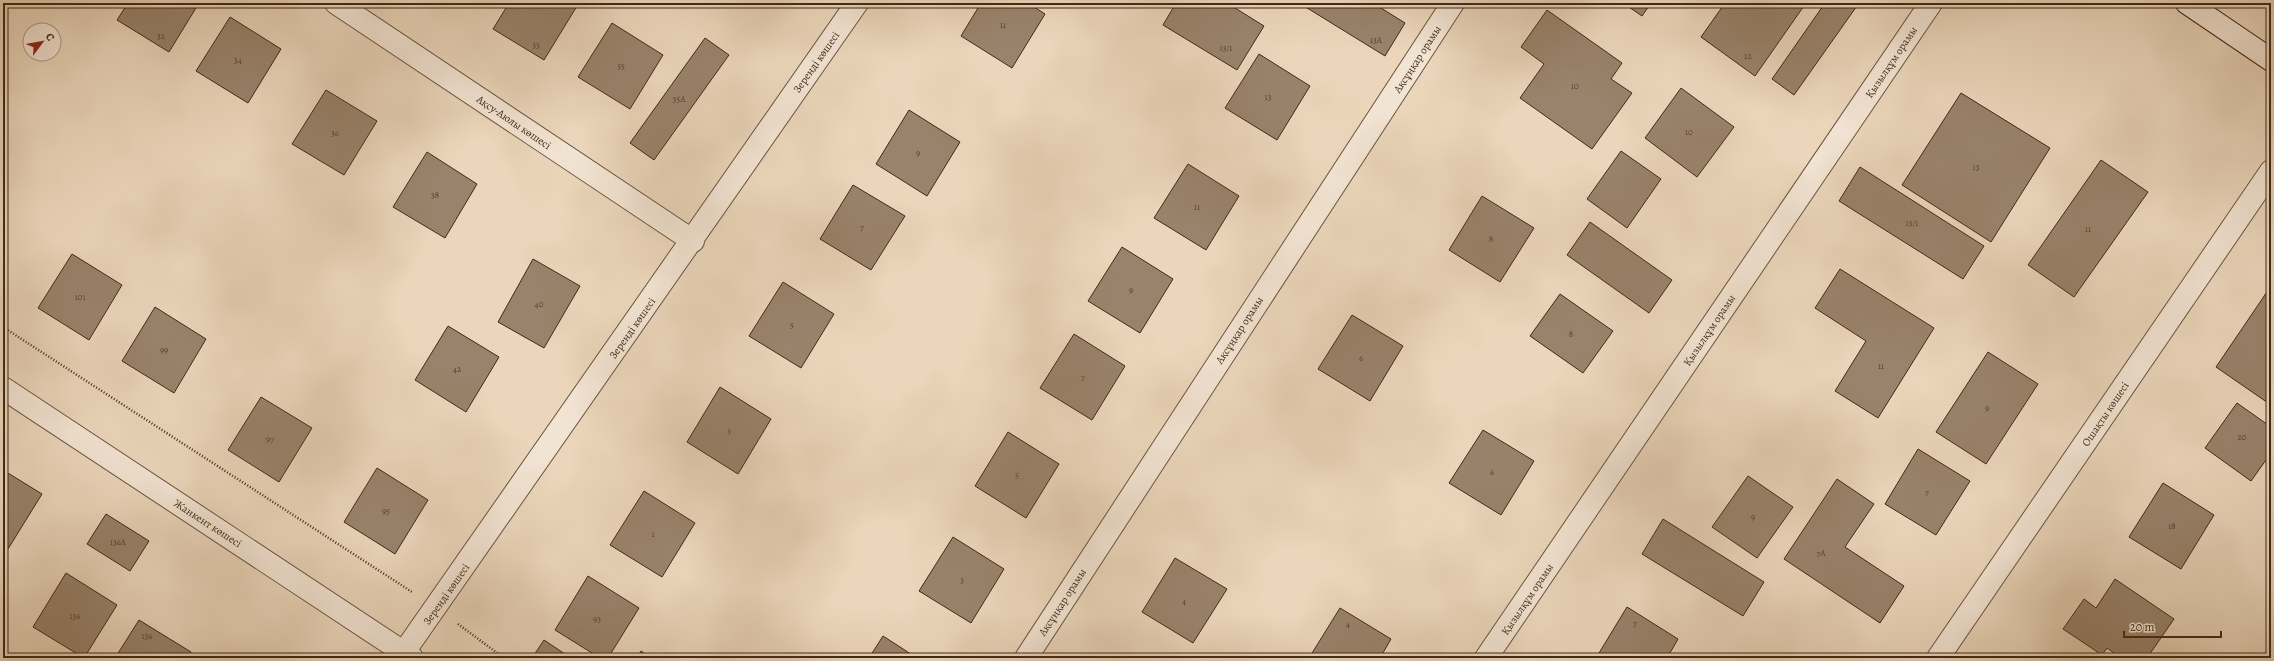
<svg xmlns="http://www.w3.org/2000/svg" width="2274" height="661" font-family="Alegreya,serif">
	<rect width="100%" height="100%" fill="#ebd6bb"/>
	<filter id="stains"><feTurbulence type="fractalNoise" baseFrequency=".005" numOctaves="4"/><feColorMatrix values="0 0 0 0 .2 0 0 0 0 .09 0 0 0 0 .02 0 0 0 .5 -.17"/></filter>
	<radialGradient id="worn" r=".72"><stop offset=".6" stop-color="#630" stop-opacity="0"/><stop offset="1" stop-color="#630" stop-opacity=".3"/></radialGradient>
	<!-- building -->
	<g fill="#99836c" stroke="#412916">
		<path d="M 128,3 L 199,3 L 169,52 L 117,20 Z"/>
		<path d="M 509,3 L 572,3 L 577,6 L 544,60 L 493,29 Z"/>
		<path d="M 981,3 L 1028,3 L 1045,14 L 1012,68 L 961,36 Z"/>
		<path d="M 1176,3 L 1227,3 L 1264,26 L 1237,70 L 1163,25 Z"/>
		<path d="M 1299,3 L 1373,3 L 1405,23 L 1385,56 Z"/>
		<path d="M 1623,3 L 1651,3 L 1642,16 Z"/>
		<path d="M 1725,3 L 1806,3 L 1755,76 L 1701,37 Z"/>
		<path d="M 1825,3 L 1859,3 L 1794,95 L 1772,79 Z"/>
		<path d="M 1547,10 L 1622,63 L 1611,79 L 1632,93 L 1592,149 L 1520,98 L 1544,64 L 1521,47 Z"/>
		<path d="M 230,17 L 281,49 L 248,103 L 196,71 Z"/>
		<path d="M 612,23 L 663,55 L 630,109 L 578,77 Z"/>
		<path d="M 705,38 L 729,55 L 654,160 L 630,143 Z"/>
		<path d="M 1259,54 L 1310,86 L 1277,140 L 1225,108 Z"/>
		<path d="M 1681,88 L 1734,127 L 1697,177 L 1645,138 Z"/>
		<path d="M 326,90 L 377,121 L 344,175 L 292,144 Z"/>
		<path d="M 1961,93 L 2050,148 L 1991,242 L 1902,185 Z"/>
		<path d="M 909,110 L 960,142 L 927,196 L 876,164 Z"/>
		<path d="M 1621,151 L 1661,179 L 1627,228 L 1587,199 Z"/>
		<path d="M 427,152 L 477,184 L 445,238 L 393,207 Z"/>
		<path d="M 2101,160 L 2148,192 L 2074,297 L 2028,265 Z"/>
		<path d="M 1188,164 L 1239,196 L 1206,250 L 1154,218 Z"/>
		<path d="M 1860,167 L 1984,246 L 1963,279 L 1839,201 Z"/>
		<path d="M 853,185 L 905,216 L 871,270 L 820,239 Z"/>
		<path d="M 1482,196 L 1534,228 L 1500,282 L 1449,250 Z"/>
		<path d="M 1590,222 L 1672,280 L 1649,313 L 1567,255 Z"/>
		<path d="M 1122,247 L 1173,279 L 1140,333 L 1088,301 Z"/>
		<path d="M 72,254 L 122,285 L 89,340 L 38,308 Z"/>
		<path d="M 533,259 L 580,286 L 544,348 L 498,322 Z"/>
		<path d="M 1840,269 L 1934,328 L 1878,418 L 1835,391 L 1866,341 L 1815,308 Z"/>
		<path d="M 783,282 L 834,314 L 801,368 L 749,336 Z"/>
		<path d="M 2271,286 L 2271,405 L 2216,367 Z"/>
		<path d="M 1560,294 L 1613,331 L 1583,373 L 1530,336 Z"/>
		<path d="M 155,307 L 206,339 L 174,393 L 122,361 Z"/>
		<path d="M 1352,315 L 1403,346 L 1370,401 L 1318,369 Z"/>
		<path d="M 448,326 L 499,357 L 466,412 L 415,380 Z"/>
		<path d="M 1074,334 L 1125,366 L 1092,420 L 1040,388 Z"/>
		<path d="M 1988,352 L 2038,384 L 1986,464 L 1936,432 Z"/>
		<path d="M 720,387 L 771,419 L 738,474 L 687,442 Z"/>
		<path d="M 261,397 L 312,428 L 279,482 L 228,450 Z"/>
		<path d="M 2237,403 L 2271,427 L 2271,453 L 2251,481 L 2205,448 Z"/>
		<path d="M 1483,430 L 1534,461 L 1501,515 L 1449,483 Z"/>
		<path d="M 1008,432 L 1059,464 L 1026,518 L 975,486 Z"/>
		<path d="M 1918,449 L 1970,481 L 1936,535 L 1885,504 Z"/>
		<path d="M 377,468 L 428,500 L 395,554 L 344,522 Z"/>
		<path d="M 3,470 L 42,494 L 8,549 L 3,546 Z"/>
		<path d="M 1748,476 L 1793,507 L 1757,558 L 1712,527 Z"/>
		<path d="M 1837,479 L 1874,504 L 1845,547 L 1904,586 L 1880,623 L 1784,559 Z"/>
		<path d="M 2163,483 L 2214,515 L 2181,569 L 2129,537 Z"/>
		<path d="M 644,491 L 695,523 L 662,577 L 610,545 Z"/>
		<path d="M 106,514 L 149,541 L 130,571 L 87,544 Z"/>
		<path d="M 1663,519 L 1764,582 L 1743,616 L 1642,554 Z"/>
		<path d="M 953,537 L 1004,569 L 971,623 L 919,591 Z"/>
		<path d="M 1175,558 L 1227,589 L 1193,643 L 1142,612 Z"/>
		<path d="M 66,573 L 117,605 L 84,658 L 33,627 Z"/>
		<path d="M 588,576 L 639,608 L 608,658 L 600,658 L 555,630 Z"/>
		<path d="M 2115,579 L 2174,619 L 2147,658 L 2121,658 L 2107,648 L 2102,655 L 2063,629 L 2084,599 L 2096,608 Z"/>
		<path d="M 1627,607 L 1678,639 L 1667,658 L 1596,658 Z"/>
		<path d="M 1340,608 L 1391,639 L 1380,658 L 1309,658 Z"/>
		<path d="M 139,620 L 191,652 L 188,658 L 115,658 Z"/>
		<path d="M 883,636 L 917,658 L 869,658 Z"/>
		<path d="M 544,640 L 571,658 L 532,658 Z"/>
		<path d="M 641,651 L 651,658 L 637,658 Z"/>
	</g>
	<g fill="none" stroke-linecap="round" stroke-linejoin="round">
		<defs>
			<g id="street">
				<path d="M 336,3 L 693,241"/>
				<path d="M 3,388 L 412,658"/>
				<path d="M 404,652 L 857,3"/>
				<path d="M 1026,658 L 1453,3"/>
				<path d="M 1486,658 L 1931,3"/>
				<path d="M 1938,658 L 2271,171"/>
			</g>
			<path id="secondary" d="M 2187,3 L 2271,60"/>
		</defs>
		<!-- street casing -->
		<use href="#street" stroke="#6c543f" stroke-width="24"/>
		<!-- secondary casing -->
		<use href="#secondary" stroke="#412916" stroke-width="24"/>
		<!-- path -->
		<g stroke="#412916" stroke-width="2.5" stroke-dasharray="1 2" stroke-linecap="butt">
			<path d="M 3,327 L 412,592"/>
			<path d="M 458,624 L 504,658"/>
		</g>
		<!-- street -->
		<use href="#street" stroke="#f2e4d3" stroke-width="22"/>
		<!-- secondary -->
		<use href="#secondary" stroke="#f2e4d3" stroke-width="22"/>
	</g>
	<g text-anchor="middle" stroke-width="3" stroke-linejoin="round" paint-order="stroke">
		<!-- number labels -->
		<g font-size="9" fill="#57402c">
			<text x="1003" y="28">11</text>
			<text x="161" y="39">32</text>
			<text x="1376" y="43">13А</text>
			<text x="536" y="48">33</text>
			<text x="1226" y="51">13/1</text>
			<text x="1748" y="59">12</text>
			<text x="238" y="63">34</text>
			<text x="621" y="69">35</text>
			<text x="1575" y="89">10</text>
			<text x="1268" y="100">13</text>
			<text x="679" y="102">35А</text>
			<text x="1689" y="135">10</text>
			<text x="335" y="136">36</text>
			<text x="918" y="156">9</text>
			<text x="1976" y="170">13</text>
			<text x="435" y="198">38</text>
			<text x="1197" y="210">11</text>
			<text x="1912" y="226">13/1</text>
			<text x="862" y="230">7</text>
			<text x="2088" y="232">11</text>
			<text x="1491" y="242">8</text>
			<text x="1131" y="293">9</text>
			<text x="80" y="300">101</text>
			<text x="539" y="307">40</text>
			<text x="792" y="328">5</text>
			<text x="1571" y="337">8</text>
			<text x="164" y="353">99</text>
			<text x="1361" y="361">6</text>
			<text x="1881" y="369">11</text>
			<text x="457" y="372">42</text>
			<text x="1083" y="380">7</text>
			<text x="1987" y="411">9</text>
			<text x="729" y="434">3</text>
			<text x="2242" y="440">20</text>
			<text x="270" y="442">97</text>
			<text x="1492" y="475">6</text>
			<text x="1017" y="478">5</text>
			<text x="1927" y="495">7</text>
			<text x="386" y="514">95</text>
			<text x="1753" y="520">9</text>
			<text x="2172" y="529">18</text>
			<text x="653" y="537">1</text>
			<text x="118" y="545">136А</text>
			<text x="1821" y="556">7А</text>
			<text x="962" y="583">3</text>
			<text x="1184" y="604">4</text>
			<text x="75" y="619">136</text>
			<text x="597" y="622">93</text>
			<text x="1635" y="626">7</text>
			<text x="1348" y="627">4</text>
			<text x="147" y="639">136</text>
		</g>
		<!-- street labels -->
		<g font-size="11" fill="#412916" stroke="#f2e4d3">
			<text transform="translate(1417 59) rotate(-57)" y="4">Ақсұңқар орамы</text>
			<text transform="translate(816 62) rotate(-55)" y="4">Зеренді көшесі</text>
			<text transform="translate(1891 62) rotate(-56)" y="4">Қызылқұм орамы</text>
			<text transform="translate(514 122) rotate(34)" y="4">Ақсу-Аюлы көшесі</text>
			<text transform="translate(632 328) rotate(-55)" y="4">Зеренді көшесі</text>
			<text transform="translate(1239 330) rotate(-57)" y="4">Ақсұңқар орамы</text>
			<text transform="translate(1709 330) rotate(-56)" y="4">Қызылқұм орамы</text>
			<text transform="translate(2105 414) rotate(-56)" y="4">Ошақты көшесі</text>
			<text transform="translate(208 523) rotate(33)" y="4">Жанкент көшесі</text>
			<text transform="translate(446 594) rotate(-55)" y="4">Зеренді көшесі</text>
			<text transform="translate(1527 599) rotate(-56)" y="4">Қызылқұм орамы</text>
			<text transform="translate(1062 602) rotate(-57)" y="4">Ақсұңқар орамы</text>
		</g>
	</g>
	<!-- margin -->
	<rect width="2274" height="661" fill="none" stroke="#ebd6bb" stroke-width="16"/>
	<rect x="4" y="4" width="2266" height="653" fill="none" stroke="#412916" stroke-width="2"/>
	<rect x="8" y="8" width="2258" height="645" fill="none" stroke="#412916"/>
	<!-- north arrow -->
	<g transform="translate(42 42) rotate(58)"><circle r="19" fill="#f2e4d3" stroke="#ab9987"/>
	<path d="M0-3L7 15L0 10L-7 15Z" fill="#8f2418"/>
	<text y="-6" font-size="11" font-weight="bold" text-anchor="middle" fill="#412916">С</text>
	</g>
	<!-- scale -->
	<path d="M2124 631v6h97v-6" fill="none" stroke="#412916" stroke-width="2"/>
	<text x="2130" y="631" font-size="12" fill="#412916" stroke="#f2e4d3" stroke-width="3" paint-order="stroke">20 m</text>
	<rect width="100%" height="100%" filter="url(#stains)"/>
	<rect width="100%" height="100%" fill="url(#worn)"/>
</svg>
